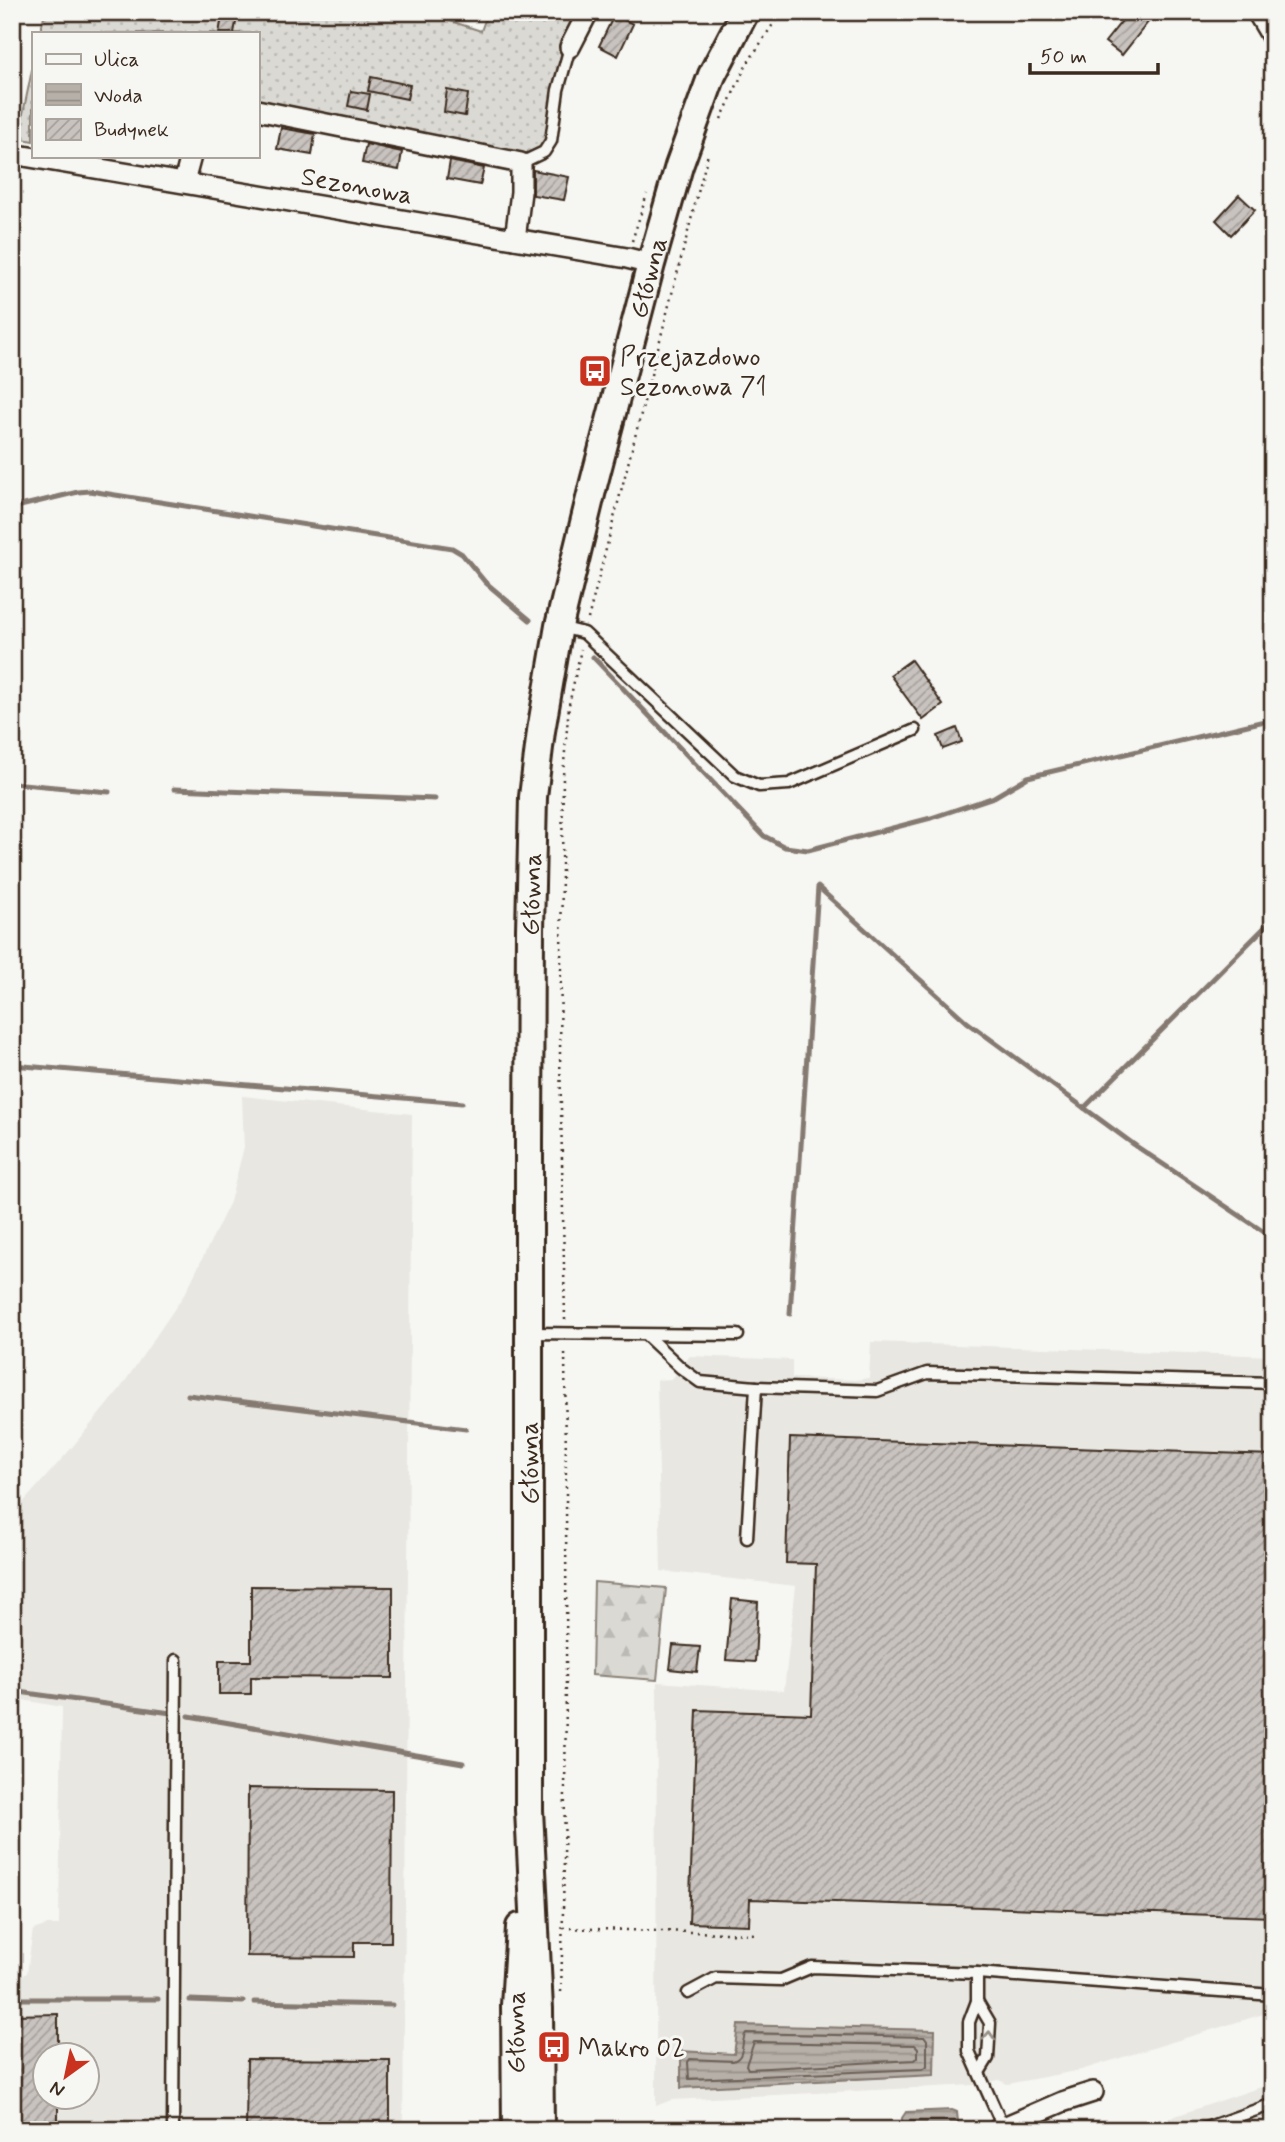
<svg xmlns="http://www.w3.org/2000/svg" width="1285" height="2142" font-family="Mynerve,sans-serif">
	<defs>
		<pattern id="grass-dots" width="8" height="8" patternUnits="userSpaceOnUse" patternTransform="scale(1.75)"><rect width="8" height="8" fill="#dad9d3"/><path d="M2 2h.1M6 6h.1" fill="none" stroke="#bcbab5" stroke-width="1.8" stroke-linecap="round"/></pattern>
		<pattern id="forest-firs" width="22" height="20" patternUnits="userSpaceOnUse" patternTransform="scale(1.75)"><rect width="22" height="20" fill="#dad9d3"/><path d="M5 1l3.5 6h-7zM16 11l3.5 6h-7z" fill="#bcbab5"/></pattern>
		<pattern id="water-rules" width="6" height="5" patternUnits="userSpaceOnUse" patternTransform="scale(1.75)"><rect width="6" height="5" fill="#b6b0a9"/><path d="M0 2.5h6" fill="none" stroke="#958f89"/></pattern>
		<pattern id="building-hatch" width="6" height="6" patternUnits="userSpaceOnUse" patternTransform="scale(1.75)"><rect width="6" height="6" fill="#c8c3be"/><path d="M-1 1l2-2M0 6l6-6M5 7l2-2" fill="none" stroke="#a49f9a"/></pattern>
	</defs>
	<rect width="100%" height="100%" fill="#f6f6f2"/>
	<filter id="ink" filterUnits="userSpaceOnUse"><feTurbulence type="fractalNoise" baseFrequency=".0143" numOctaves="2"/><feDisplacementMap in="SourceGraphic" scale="14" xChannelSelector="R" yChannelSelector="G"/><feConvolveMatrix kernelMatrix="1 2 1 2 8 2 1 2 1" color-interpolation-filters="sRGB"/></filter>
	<g filter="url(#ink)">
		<!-- built -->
		<g fill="#e8e7e2" fill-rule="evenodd">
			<path d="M 242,1096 L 412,1114 L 403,2130 L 12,2130 L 12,1983 L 27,1973 L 33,1930 L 48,1925 L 59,1925 L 62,1707 L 12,1698 L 12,1515 L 69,1451 L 120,1389 L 186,1292 L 230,1202 L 244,1147 ZM 46,2054 L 88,2054 L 88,2096 L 46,2096 Z"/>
			<path d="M 871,1342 L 1273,1356 L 1273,2008 L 1264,2008 L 1263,2014 L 1081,2070 L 1007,2084 L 999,2080 L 974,2085 L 671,2100 L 656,2106 L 657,1682 L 784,1691 L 796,1586 L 661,1571 L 657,1380 L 672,1379 L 690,1356 L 792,1360 L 792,1378 L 856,1380 L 869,1378 Z"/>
			<path d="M 1273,2083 L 1273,2130 L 1134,2130 Z"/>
		</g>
		<!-- grass -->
		<g fill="url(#grass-dots)" stroke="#8a8278" stroke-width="2">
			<path d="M 45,12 L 423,12 L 481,31 L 488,12 L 583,12 L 546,139 L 542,147 L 520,156 L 257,104 L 257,33 L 40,33 Z"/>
			<path d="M 33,65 L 33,141 L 18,138 Z"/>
		</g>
		<!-- forest -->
		<path fill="url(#forest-firs)" stroke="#8a8278" stroke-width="2" d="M 594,1582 L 666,1588 L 657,1680 L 592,1675 Z"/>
		<!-- water -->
		<g fill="url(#water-rules)" stroke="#857a71" stroke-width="2">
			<path d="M 738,2025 L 935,2030 L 934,2075 L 681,2088 L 681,2051 L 734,2054 Z"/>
			<path d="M 952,2110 L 957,2112 L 958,2122 L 945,2130 L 902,2130 L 902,2118 L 906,2112 Z"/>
		</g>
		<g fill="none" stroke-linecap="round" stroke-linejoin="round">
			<!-- shore -->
			<g stroke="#6c6056" stroke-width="2">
				<path d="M 746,2033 L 925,2037 L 927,2040 L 927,2066 L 923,2069 L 689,2079 L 688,2062 L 690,2059 L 733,2061 C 746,2057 740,2042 746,2033 Z"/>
				<path d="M 754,2042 L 915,2045 L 918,2048 L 918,2057 L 915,2060 L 748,2069 L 746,2065 Z"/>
			</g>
			<!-- stream -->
			<g stroke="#857a71" stroke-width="5">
				<path d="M 1271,12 L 1273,15"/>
				<path d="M 12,508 L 78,492 L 90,491 L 452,548 L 462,554 L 485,582 L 530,620"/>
				<path d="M 593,657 L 764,836 L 785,847 L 808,850 L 931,818 L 994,797 L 1028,777 L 1273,719"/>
				<path d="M 12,783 L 109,792"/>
				<path d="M 174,789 L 435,799"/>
				<path d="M 12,1065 L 462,1103"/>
				<path d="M 1084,1108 L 1273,919"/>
				<path d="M 790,1314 L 818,887 L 967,1022 L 1136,1146 L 1273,1238"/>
				<path d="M 188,1395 L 466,1429"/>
				<path d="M 12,1691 L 171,1713"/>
				<path d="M 189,1716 L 463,1763"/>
				<path d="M 12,1999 L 158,1999"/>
				<path d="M 190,2000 L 243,2002"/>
				<path d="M 254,2002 L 392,2005"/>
			</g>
		</g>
		<!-- building -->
		<g fill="url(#building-hatch)" stroke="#3b2a1e" stroke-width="2">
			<path d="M 223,12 L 238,12 L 234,33 L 219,33 Z"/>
			<path d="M 1129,12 L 1156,12 L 1122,55 L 1105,42 Z"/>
			<path d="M 614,15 L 633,24 L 618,56 L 599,46 Z"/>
			<path d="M 371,77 L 410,85 L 407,99 L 368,91 Z"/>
			<path d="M 447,90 L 468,94 L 465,116 L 444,112 Z"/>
			<path d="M 351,91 L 370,94 L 367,110 L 348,106 Z"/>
			<path d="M 281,128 L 315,134 L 312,155 L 277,149 Z"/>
			<path d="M 366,144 L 402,152 L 399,170 L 362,163 Z"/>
			<path d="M 450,161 L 484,168 L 480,185 L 447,179 Z"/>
			<path d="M 533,170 L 569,177 L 564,200 L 533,195 Z"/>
			<path d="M 1239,195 L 1255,210 L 1231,235 L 1216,220 Z"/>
			<path d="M 911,660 L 943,705 L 923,720 L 890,675 Z"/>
			<path d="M 957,728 L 962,742 L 943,749 L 938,736 Z"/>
			<path d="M 790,1438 L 1273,1455 L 1273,1917 L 750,1899 L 749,1925 L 689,1923 L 697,1710 L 811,1714 L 816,1564 L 786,1563 Z"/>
			<path d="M 251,1586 L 393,1587 L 393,1678 L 251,1677 L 251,1694 L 219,1694 L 219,1661 L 251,1661 Z"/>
			<path d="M 732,1599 L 758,1602 L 755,1662 L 726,1660 Z"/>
			<path d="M 673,1645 L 700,1647 L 697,1672 L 670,1669 Z"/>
			<path d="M 248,1788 L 392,1790 L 391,1942 L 354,1942 L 354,1957 L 247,1956 Z"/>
			<path d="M 58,2014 L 58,2054 L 46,2054 L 46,2096 L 58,2096 L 58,2130 L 12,2130 L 12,2015 Z"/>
			<path d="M 247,2059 L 390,2060 L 390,2130 L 246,2130 Z"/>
		</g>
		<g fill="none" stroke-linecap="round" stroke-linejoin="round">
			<defs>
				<g id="lane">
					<path d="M 521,163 L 544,152 L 551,141 L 558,90 L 570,47"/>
					<path d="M 560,627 L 584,633 L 735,776 L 759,786 L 789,784 L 915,730"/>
					<path d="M 529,1333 L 738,1335"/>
					<path d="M 647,1336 L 681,1368 L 700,1382 L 756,1387"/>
					<path d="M 747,1538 L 756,1387 L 877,1391 L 927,1373 L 1273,1383"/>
					<path d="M 977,1973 L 977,2001 L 969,2022 L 969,2051 L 1003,2127"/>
					<path d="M 688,1993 L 716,1978 L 781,1980 L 812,1967 L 977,1973 L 1273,1995"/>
					<path d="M 977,2001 L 990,2023 L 988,2058 L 980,2071"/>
					<path d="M 173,2130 L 176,1660"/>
					<path d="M 1200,2130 L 1273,2104"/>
				</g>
				<g id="street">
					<path d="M 1257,12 L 1273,39"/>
					<path d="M 570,47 L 588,12"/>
					<path d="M 257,110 L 521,163 L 521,192 L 515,239"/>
					<path d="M 12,154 L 627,258 L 651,264"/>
					<path d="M 184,182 L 191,156"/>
					<path d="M 997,2130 L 1062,2102 L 1093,2092"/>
				</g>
				<g id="secondary">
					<path id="s1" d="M 516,2130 L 515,2005 L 520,1927"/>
					<path id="s2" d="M 540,2130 L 539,2009 L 529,1810 L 529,1143 L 530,930 L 533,797 L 541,731 L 559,626 L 594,482 L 651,264 L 679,166 L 712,75 L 745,12"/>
				</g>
			</defs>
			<!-- lane casing -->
			<use href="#lane" stroke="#3b2a1e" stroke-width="15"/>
			<!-- street casing -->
			<use href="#street" stroke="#3b2a1e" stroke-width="24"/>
			<!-- secondary casing -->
			<use href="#secondary" stroke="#3b2a1e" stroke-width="32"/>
			<!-- path -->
			<g stroke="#3b2a1e" stroke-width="2.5" stroke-dasharray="2 5" stroke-linecap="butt">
				<path d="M 721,119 L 747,64 L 781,12"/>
				<path d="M 632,241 L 647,194"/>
				<path d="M 588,619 L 708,154"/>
				<path d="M 565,1320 L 560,1054 L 563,775 L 569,705 L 581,649"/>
				<path d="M 563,1928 L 757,1934"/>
				<path d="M 561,1992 C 567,1777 567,1563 565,1348"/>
			</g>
			<!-- lane -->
			<use href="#lane" stroke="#f6f6f2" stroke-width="10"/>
			<!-- street -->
			<use href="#street" stroke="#f6f6f2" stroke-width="19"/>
			<!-- secondary -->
			<use href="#secondary" stroke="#f6f6f2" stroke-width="26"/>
		</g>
		<!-- one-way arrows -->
		<defs><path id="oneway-chevron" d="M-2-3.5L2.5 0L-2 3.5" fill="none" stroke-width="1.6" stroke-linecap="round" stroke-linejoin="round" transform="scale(1.75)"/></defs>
		<use stroke="#989088" href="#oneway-chevron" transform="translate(989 2036) rotate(-87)"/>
	</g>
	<!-- icons -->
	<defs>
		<symbol id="bus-square" viewBox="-11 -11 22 22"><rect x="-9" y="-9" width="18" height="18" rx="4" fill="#c8321e" stroke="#f6f6f2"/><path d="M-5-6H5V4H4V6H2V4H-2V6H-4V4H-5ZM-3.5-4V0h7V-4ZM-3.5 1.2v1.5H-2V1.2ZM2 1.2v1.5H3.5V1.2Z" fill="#fff"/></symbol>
	</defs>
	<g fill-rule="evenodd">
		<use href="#bus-square" x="576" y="352" width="38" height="38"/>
		<use href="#bus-square" x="535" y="2028" width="38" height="38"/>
	</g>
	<g text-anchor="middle" stroke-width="6" stroke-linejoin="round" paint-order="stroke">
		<!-- street labels -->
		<g font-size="26" fill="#3b2a1e" stroke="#f6f6f2">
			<text transform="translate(357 185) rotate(10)" y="9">Sezonowa</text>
			<text dy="9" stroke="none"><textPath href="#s2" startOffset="1866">Główna</textPath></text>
			<text dy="9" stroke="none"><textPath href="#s2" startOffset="1236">Główna</textPath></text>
			<text transform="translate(529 1463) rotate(-90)" y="9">Główna</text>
			<text dy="9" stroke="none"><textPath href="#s1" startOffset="98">Główna</textPath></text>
		</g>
		<!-- poi labels -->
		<g font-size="26" fill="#3b2a1e" stroke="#f6f6f2" text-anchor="start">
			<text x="620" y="365">Przejazdowo<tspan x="620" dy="30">Sezonowa 71</tspan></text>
			<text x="578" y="2056">Makro 02</text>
		</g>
	</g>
	<!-- margin -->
	<rect width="1285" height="2142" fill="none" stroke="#f6f6f2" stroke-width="42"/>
	<rect x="21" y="21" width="1243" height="2100" fill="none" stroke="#3b2a1e" stroke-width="2.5" filter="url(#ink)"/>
	<!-- legend -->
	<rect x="32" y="32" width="228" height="126" fill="#f6f6f2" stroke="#aba49d" stroke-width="2"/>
	<rect x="46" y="54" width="35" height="10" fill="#f6f6f2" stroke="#aba49d" stroke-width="2"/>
	<text x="94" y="66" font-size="21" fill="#3b2a1e">Ulica</text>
	<rect x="46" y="84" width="35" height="21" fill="url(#water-rules)" stroke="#aba49d" stroke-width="2"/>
	<text x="94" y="102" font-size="21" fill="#3b2a1e">Woda</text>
	<rect x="46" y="119" width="35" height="21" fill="url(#building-hatch)" stroke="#aba49d" stroke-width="2"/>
	<text x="94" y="136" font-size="21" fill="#3b2a1e">Budynek</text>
	<!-- north arrow -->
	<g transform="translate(66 2076) rotate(213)"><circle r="33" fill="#f6f6f2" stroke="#aba49d" stroke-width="2"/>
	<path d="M0-5L12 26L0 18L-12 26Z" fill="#c8321e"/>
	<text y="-10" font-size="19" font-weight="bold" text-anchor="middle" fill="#3b2a1e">N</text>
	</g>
	<!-- scale -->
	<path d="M1030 63v10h128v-10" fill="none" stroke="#3b2a1e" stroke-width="3.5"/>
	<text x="1040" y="63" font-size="21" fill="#3b2a1e" stroke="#f6f6f2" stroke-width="5" paint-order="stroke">50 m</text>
</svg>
